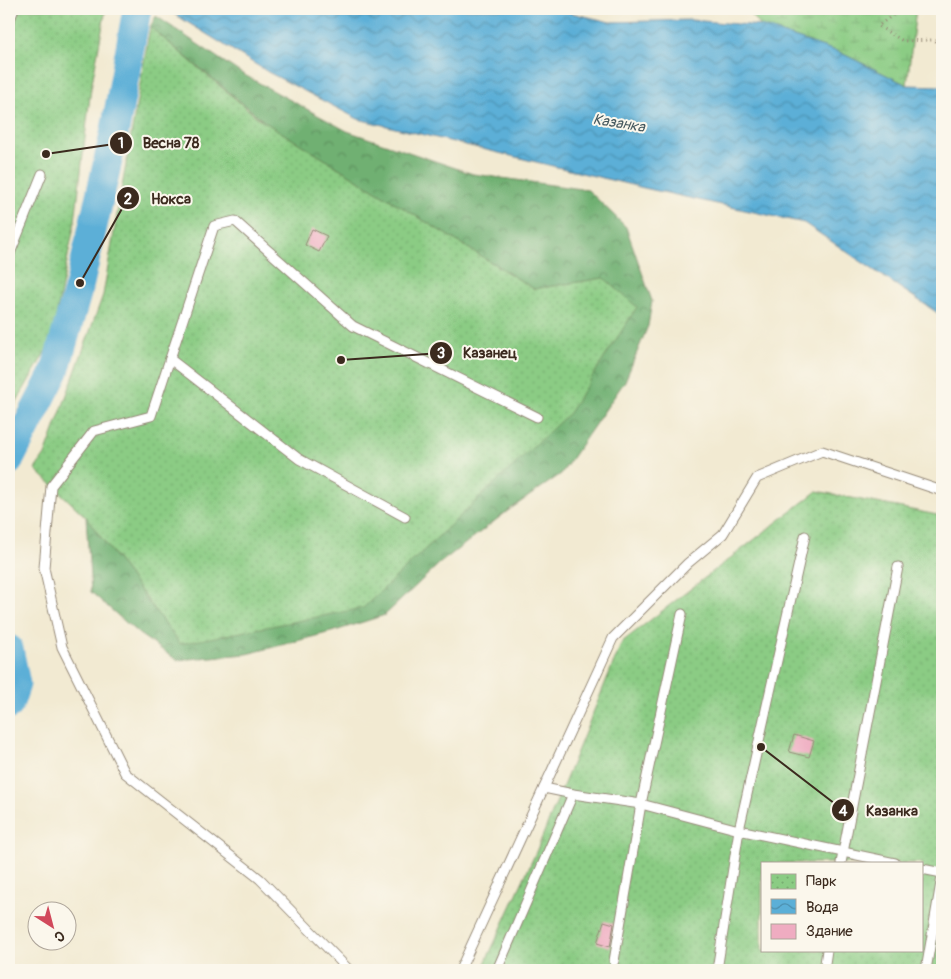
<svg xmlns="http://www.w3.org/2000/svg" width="951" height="979" font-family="Pangolin,sans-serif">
	<defs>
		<pattern id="forest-crowns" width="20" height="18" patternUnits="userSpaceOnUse" patternTransform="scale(1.25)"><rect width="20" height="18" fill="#70b072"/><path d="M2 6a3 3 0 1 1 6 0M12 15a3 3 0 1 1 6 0" fill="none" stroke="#5d8f5d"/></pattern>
		<pattern id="wetland-marsh" width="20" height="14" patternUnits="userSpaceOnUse" patternTransform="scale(1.25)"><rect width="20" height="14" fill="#8bcc84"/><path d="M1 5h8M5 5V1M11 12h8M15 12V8" fill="none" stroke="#79af72"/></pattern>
		<pattern id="park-dots" width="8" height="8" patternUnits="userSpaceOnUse" patternTransform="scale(1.25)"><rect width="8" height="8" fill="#8bcc84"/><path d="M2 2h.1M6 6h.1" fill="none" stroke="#79af72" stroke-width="1.8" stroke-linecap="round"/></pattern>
		<pattern id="water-waves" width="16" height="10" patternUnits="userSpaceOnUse" patternTransform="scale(1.25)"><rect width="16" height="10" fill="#5bafd7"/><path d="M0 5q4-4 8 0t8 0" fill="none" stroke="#4c8fae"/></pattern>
	</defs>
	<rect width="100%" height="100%" fill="#fbf7ec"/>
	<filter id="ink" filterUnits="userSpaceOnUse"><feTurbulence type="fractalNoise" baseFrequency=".02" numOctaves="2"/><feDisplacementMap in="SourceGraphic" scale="10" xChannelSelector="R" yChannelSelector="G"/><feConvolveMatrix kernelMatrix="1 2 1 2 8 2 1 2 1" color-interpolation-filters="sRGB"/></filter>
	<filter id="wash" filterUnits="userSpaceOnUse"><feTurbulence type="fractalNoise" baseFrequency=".0096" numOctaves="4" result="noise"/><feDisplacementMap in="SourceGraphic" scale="20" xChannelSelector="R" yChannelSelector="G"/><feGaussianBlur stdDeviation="1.12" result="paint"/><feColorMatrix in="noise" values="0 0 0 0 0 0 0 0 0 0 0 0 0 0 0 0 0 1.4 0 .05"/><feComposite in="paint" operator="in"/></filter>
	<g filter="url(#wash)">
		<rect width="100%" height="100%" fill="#f2ead2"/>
		<!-- forest -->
		<path fill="url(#forest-crowns)" stroke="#566d48" d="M 156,16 L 239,72 L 347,131 L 473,174 L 588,190 L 626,227 L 652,301 L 648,326 L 625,381 L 561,474 L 509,510 L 440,563 L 385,615 L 335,631 L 247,654 L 177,660 L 139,634 L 91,592 L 86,517 L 180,644 L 604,278 L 534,289 L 266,123 L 150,27 Z"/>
		<!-- wetland -->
		<path fill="url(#wetland-marsh)" stroke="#637b51" d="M 744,9 L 916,9 L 907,85 L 839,52 L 761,26 Z"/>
		<!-- park -->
		<g fill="url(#park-dots)" stroke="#637b51" fill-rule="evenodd">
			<path d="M 9,9 L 106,9 L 91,88 L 75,221 L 51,342 L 9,415 Z"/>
			<path d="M 150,27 L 258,118 L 534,289 L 604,278 L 637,307 L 569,413 L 363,608 L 180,644 L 86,517 L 35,469 L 45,455 L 103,295 Z"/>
			<path d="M 817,491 L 942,516 L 942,970 L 482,970 L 536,852 L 622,642 ZM 762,863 L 922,863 L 922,950 L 762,950 Z"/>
		</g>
		<!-- water -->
		<path fill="url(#water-waves)" stroke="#4b6c7a" d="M 166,9 L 555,9 L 610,22 L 691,20 L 761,26 L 839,52 L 907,85 L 942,86 L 942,316 L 804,223 L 644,188 L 358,119 L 268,72 Z"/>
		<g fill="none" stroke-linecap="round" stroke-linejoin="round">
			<!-- river -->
			<g stroke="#5bafd7" stroke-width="29">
				<path d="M 9,461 L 55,371 L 80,283 L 115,130 L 137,9"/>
				<path d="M 9,649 L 16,684 L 9,705"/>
			</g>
		</g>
		<g id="blocks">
			<!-- building -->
			<g fill="#efacc1">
				<path d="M 312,229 L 327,236 L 319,252 L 305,245 Z"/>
				<path d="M 794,735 L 814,741 L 809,757 L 789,752 Z"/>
				<path d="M 604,921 L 614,924 L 610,947 L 597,943 Z"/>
			</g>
		</g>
	</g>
	<g filter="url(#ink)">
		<use href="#blocks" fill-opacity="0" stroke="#968a78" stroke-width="1"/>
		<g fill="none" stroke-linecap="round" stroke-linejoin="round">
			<defs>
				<g id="service">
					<path d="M 9,22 L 14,9"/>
					<path d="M 9,256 L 42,174"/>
					<path d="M 170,359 L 299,459 L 405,517"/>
					<path d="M 544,788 L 573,794 L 641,804 L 739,830 L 895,863"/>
					<path d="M 841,863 L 898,567"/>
					<path d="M 922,869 L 942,873"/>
					<path d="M 614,961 L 641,804 L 682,614"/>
					<path d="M 349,970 L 260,879 L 125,773 L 62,647 L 44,568 L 51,486 L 94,431 L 151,416 L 214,226 L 235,221 L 353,326 L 537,417"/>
					<path d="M 460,970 L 613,638 L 688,563 L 723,534 L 757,478 L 822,451 L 942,491"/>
					<path d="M 497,970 L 573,794"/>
					<path d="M 717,970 L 739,830 L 805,536"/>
					<path d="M 824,970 L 827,950"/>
					<path d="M 926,970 L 942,877"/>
				</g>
			</defs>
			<!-- service casing -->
			<use href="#service" stroke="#968a78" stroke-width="11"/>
			<!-- path -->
			<g stroke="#968a78" stroke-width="3" stroke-dasharray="1 4" stroke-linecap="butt">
				<path d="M 901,9 L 878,26 L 903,41 L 933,40 L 942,43"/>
				<path d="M 822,15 L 826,9"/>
			</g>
			<!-- service -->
			<use href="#service" stroke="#fff" stroke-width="9"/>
		</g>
	</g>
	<g text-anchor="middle" stroke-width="4" stroke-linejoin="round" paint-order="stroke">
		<!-- water labels -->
		<g font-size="15" font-style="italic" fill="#46595f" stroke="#fbf7ec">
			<text transform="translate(619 123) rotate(9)" y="5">Казанка</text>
		</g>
	</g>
	<!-- callouts -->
	<path fill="none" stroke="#3b2a1e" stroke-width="2" d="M46 154L121 143M80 283L128 198M341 360L441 353M761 747L843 810"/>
	<g fill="#3b2a1e" stroke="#fbf7ec" stroke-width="2">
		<circle cx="46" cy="154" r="5"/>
		<circle cx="80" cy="283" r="5"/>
		<circle cx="341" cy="360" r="5"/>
		<circle cx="761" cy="747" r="5"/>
		<circle cx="121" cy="143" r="12"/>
		<circle cx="128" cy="198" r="12"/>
		<circle cx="441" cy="353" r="12"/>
		<circle cx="843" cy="810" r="12"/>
	</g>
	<g font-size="15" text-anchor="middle" font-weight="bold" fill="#fff">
		<text x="121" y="148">1</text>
		<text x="128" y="204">2</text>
		<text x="441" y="358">3</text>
		<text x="843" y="816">4</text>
	</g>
	<g font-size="15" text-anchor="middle" font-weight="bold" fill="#3b2a1e" stroke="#fbf7ec" stroke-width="4" stroke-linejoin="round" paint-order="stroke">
		<text x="171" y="148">Весна 78</text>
		<text x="171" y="204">Нокса</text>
		<text x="490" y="358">Казанец</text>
		<text x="892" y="816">Казанка</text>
	</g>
	<!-- margin -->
	<rect width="951" height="979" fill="none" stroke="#fbf7ec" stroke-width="30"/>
	<!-- legend -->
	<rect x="761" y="862" width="162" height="90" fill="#fbf7ec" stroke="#aea59a"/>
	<rect x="771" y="874" width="25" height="15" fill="url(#park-dots)" stroke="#aea59a"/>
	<text x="806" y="886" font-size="15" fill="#3b2a1e">Парк</text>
	<rect x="771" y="899" width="25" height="15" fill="url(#water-waves)" stroke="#aea59a"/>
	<text x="806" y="912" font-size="15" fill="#3b2a1e">Вода</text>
	<rect x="771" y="924" width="25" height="15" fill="#efacc1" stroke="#aea59a"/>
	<text x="806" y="936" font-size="15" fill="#3b2a1e">Здание</text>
	<!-- north arrow -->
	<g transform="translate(52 926) rotate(144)"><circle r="24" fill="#fbf7ec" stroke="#aea59a"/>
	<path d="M0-4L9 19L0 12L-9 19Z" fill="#d1495b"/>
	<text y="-8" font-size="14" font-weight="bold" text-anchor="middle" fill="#3b2a1e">С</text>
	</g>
</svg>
